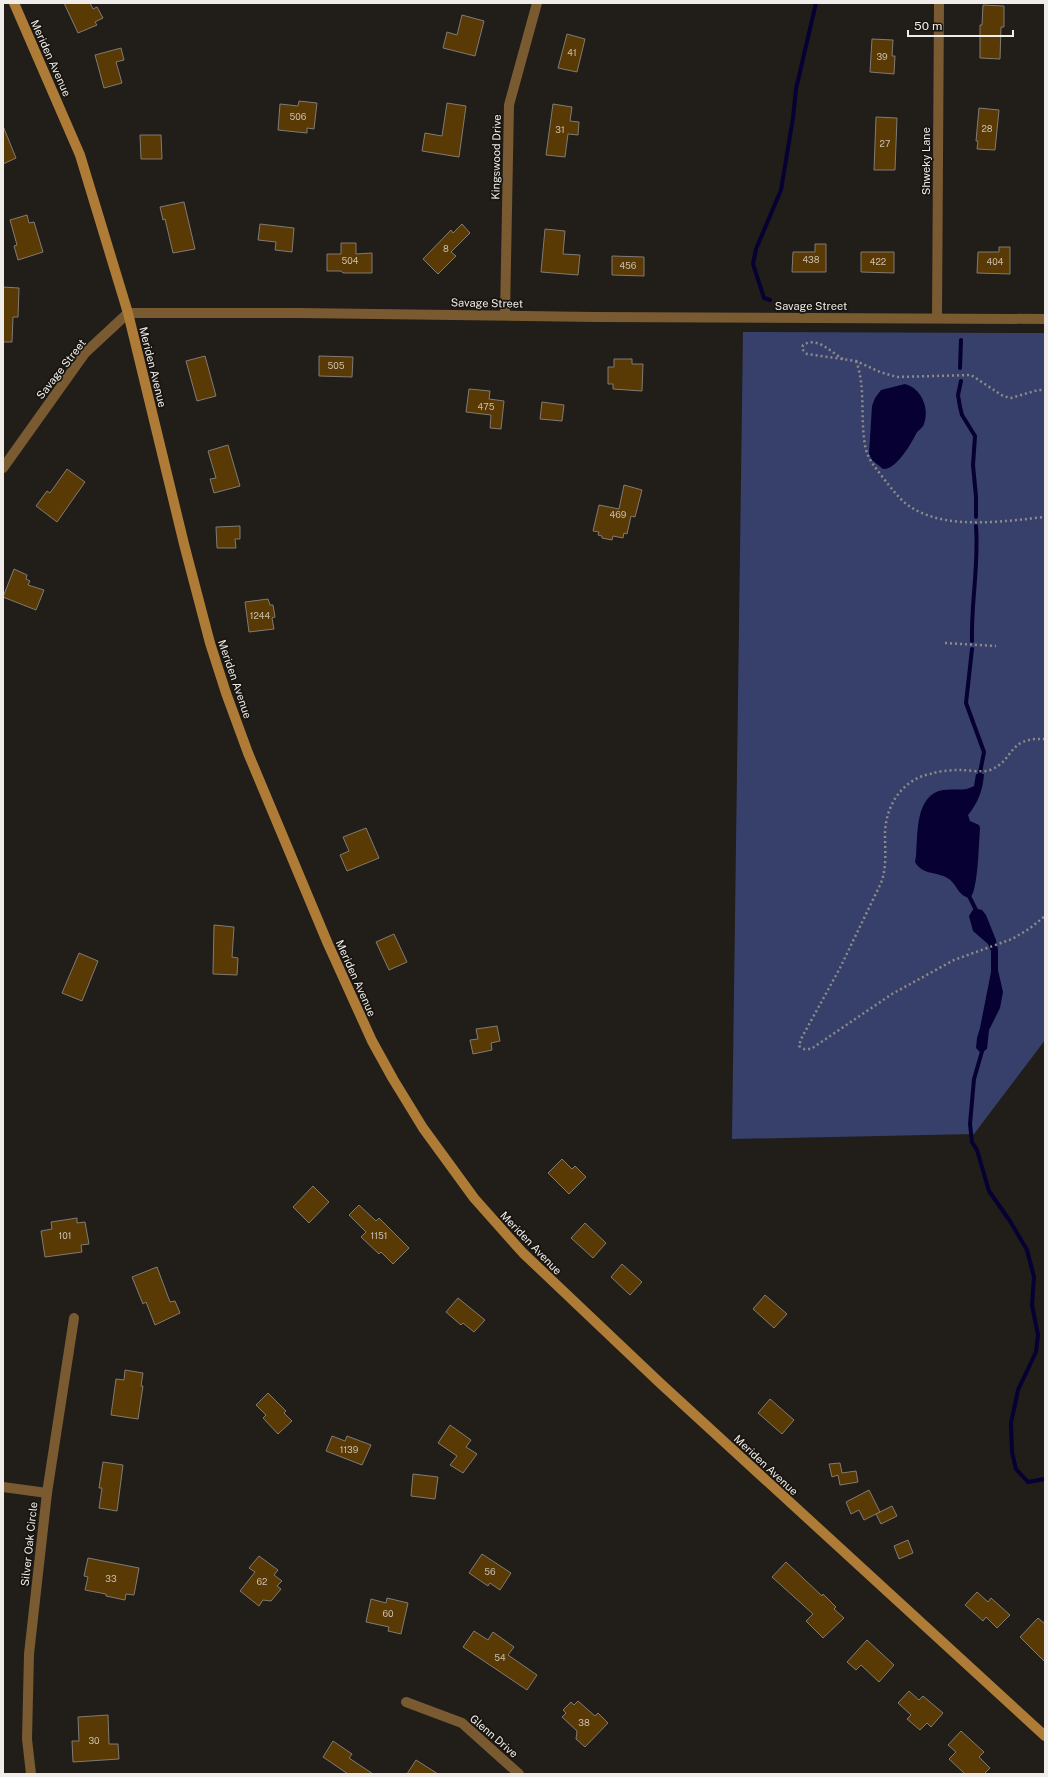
<svg xmlns="http://www.w3.org/2000/svg" width="1048" height="1777" font-family="'Public Sans',sans-serif">
	<rect width="100%" height="100%" fill="#211d18"/>
	<!-- green -->
	<path fill="#37406b" d="M 743,332 L 1045,333 L 1045,1040 L 974,1134 L 732,1139 Z"/>
	<!-- water -->
	<g fill="#060033">
		<path d="M 905,384 C 921,388 930,408 924,424 C 923,428 918,430 916,434 C 911,444 896,470 883,469 L 872,460 L 869,454 L 872,406 L 875,398 L 881,390 Z"/>
		<path d="M 976,774 L 984,774 C 983,790 978,803 968,815 L 970,821 L 979,825 L 980,828 C 979,841 978,892 970,898 C 958,896 958,886 949,879 C 938,871 923,876 915,862 L 916,856 C 918,833 915,795 943,790 C 954,788 964,792 974,786 Z"/>
		<path d="M 974,908 L 982,910 L 986,915 L 996,940 L 998,950 L 998,970 L 1003,992 L 1000,1008 L 989,1030 L 987,1049 L 981,1053 L 976,1048 L 977,1038 L 980,1028 L 991,972 L 991,951 L 988,944 L 973,931 L 969,916 Z"/>
	</g>
	<g fill="none" stroke-linecap="round" stroke-linejoin="round">
		<!-- stream -->
		<g stroke="#060033" stroke-width="4">
			<path d="M 770,300 L 764,298 L 753,264 L 756,249 L 781,190 L 793,118 L 796,89 L 816,3"/>
			<path d="M 960,368 L 961,340"/>
			<path d="M 961,381 L 958,395 L 960,407 L 962,415 L 975,436 L 973,465 L 976,497 L 976,517"/>
			<path d="M 972,641 C 971,602 979,564 976,526"/>
			<path d="M 972,649 L 966,703 L 984,752 L 979,778"/>
			<path d="M 968,894 L 977,912"/>
			<path d="M 983,1048 L 974,1079 L 970,1124 L 972,1142 L 977,1150 L 989,1191 L 1010,1221 L 1027,1250 L 1034,1277 L 1032,1305 L 1038,1335 L 1036,1352 L 1018,1390 L 1011,1423 L 1012,1452 L 1016,1469 L 1028,1482 L 1045,1479"/>
		</g>
	</g>
	<!-- building -->
	<g fill="#593904" stroke="#817b75">
		<path d="M 64,3 L 90,3 L 93,9 L 97,7 L 103,18 L 95,22 L 97,25 L 78,33 Z"/>
		<path d="M 983,5 L 1004,6 L 1004,27 L 1001,27 L 1000,59 L 980,58 L 980,25 L 982,25 Z"/>
		<path d="M 462,15 L 484,21 L 475,56 L 443,48 L 447,32 L 457,35 Z"/>
		<path d="M 567,34 L 585,39 L 577,72 L 558,68 Z"/>
		<path d="M 872,39 L 893,40 L 892,56 L 895,56 L 894,74 L 870,72 Z"/>
		<path d="M 121,48 L 124,60 L 116,62 L 122,83 L 104,88 L 95,55 Z"/>
		<path d="M 299,101 L 317,103 L 314,129 L 307,128 L 307,133 L 278,130 L 280,104 L 298,106 Z"/>
		<path d="M 447,103 L 466,106 L 459,157 L 422,151 L 425,133 L 442,136 Z"/>
		<path d="M 553,104 L 572,107 L 570,121 L 579,122 L 578,135 L 568,134 L 565,157 L 546,155 Z"/>
		<path d="M 979,108 L 999,110 L 995,150 L 977,149 L 978,141 L 976,141 Z"/>
		<path d="M 876,117 L 897,118 L 895,170 L 874,170 Z"/>
		<path d="M 3,126 L 16,158 L 3,164 Z"/>
		<path d="M 140,135 L 161,135 L 162,159 L 141,159 Z"/>
		<path d="M 184,202 L 195,249 L 173,253 L 165,219 L 163,220 L 160,207 Z"/>
		<path d="M 27,215 L 29,223 L 34,222 L 43,252 L 18,260 L 14,246 L 17,245 L 10,220 Z"/>
		<path d="M 260,224 L 294,228 L 292,252 L 275,250 L 276,242 L 258,240 Z"/>
		<path d="M 462,224 L 470,233 L 451,252 L 456,256 L 438,274 L 423,259 L 451,230 L 453,233 Z"/>
		<path d="M 545,229 L 565,231 L 563,254 L 580,255 L 578,275 L 541,272 Z"/>
		<path d="M 341,243 L 356,243 L 356,254 L 372,253 L 372,273 L 343,273 L 341,271 L 327,271 L 327,254 L 341,254 Z"/>
		<path d="M 815,244 L 826,244 L 826,272 L 792,272 L 793,252 L 815,252 Z"/>
		<path d="M 999,247 L 1010,247 L 1010,274 L 977,273 L 978,252 L 999,252 Z"/>
		<path d="M 861,252 L 894,252 L 894,273 L 861,272 Z"/>
		<path d="M 612,256 L 644,257 L 644,276 L 612,275 Z"/>
		<path d="M 3,287 L 19,288 L 18,317 L 13,317 L 12,342 L 3,342 Z"/>
		<path d="M 205,356 L 216,396 L 197,401 L 186,361 Z"/>
		<path d="M 319,356 L 353,357 L 352,377 L 319,376 Z"/>
		<path d="M 614,359 L 632,359 L 632,364 L 643,364 L 642,391 L 613,389 L 613,384 L 608,384 L 608,367 L 614,367 Z"/>
		<path d="M 469,389 L 490,391 L 489,399 L 504,401 L 501,429 L 490,428 L 491,415 L 466,412 Z"/>
		<path d="M 542,402 L 564,405 L 562,421 L 540,419 Z"/>
		<path d="M 228,445 L 240,486 L 214,493 L 210,479 L 216,478 L 208,451 Z"/>
		<path d="M 67,469 L 85,482 L 57,522 L 36,506 L 47,491 L 50,493 Z"/>
		<path d="M 624,485 L 642,490 L 635,517 L 631,516 L 627,534 L 624,533 L 623,538 L 613,536 L 612,540 L 602,538 L 602,536 L 598,535 L 599,532 L 593,531 L 599,505 L 619,509 Z"/>
		<path d="M 240,526 L 240,539 L 235,539 L 236,548 L 217,548 L 216,527 Z"/>
		<path d="M 14,569 L 27,575 L 26,579 L 30,581 L 28,585 L 44,590 L 36,610 L 3,597 Z"/>
		<path d="M 268,599 L 270,605 L 273,605 L 275,617 L 272,618 L 274,629 L 249,632 L 245,602 Z"/>
		<path d="M 366,828 L 379,858 L 347,871 L 340,855 L 349,851 L 343,837 Z"/>
		<path d="M 214,925 L 234,927 L 232,957 L 238,958 L 237,975 L 213,974 Z"/>
		<path d="M 394,934 L 407,962 L 389,970 L 376,942 Z"/>
		<path d="M 79,953 L 98,961 L 82,1001 L 62,993 Z"/>
		<path d="M 497,1026 L 500,1041 L 491,1043 L 492,1050 L 473,1054 L 470,1040 L 478,1039 L 476,1029 Z"/>
		<path d="M 562,1159 L 572,1169 L 575,1166 L 586,1177 L 569,1194 L 548,1173 Z"/>
		<path d="M 313,1186 L 329,1202 L 309,1223 L 293,1207 Z"/>
		<path d="M 359,1205 L 376,1221 L 379,1218 L 409,1248 L 393,1264 L 381,1252 L 379,1254 L 361,1237 L 366,1232 L 349,1215 Z"/>
		<path d="M 77,1218 L 77,1223 L 85,1222 L 89,1244 L 81,1245 L 82,1252 L 45,1257 L 41,1231 L 52,1229 L 51,1222 Z"/>
		<path d="M 585,1223 L 606,1243 L 593,1258 L 571,1238 Z"/>
		<path d="M 622,1264 L 642,1282 L 630,1295 L 611,1277 Z"/>
		<path d="M 157,1267 L 170,1302 L 175,1301 L 180,1313 L 155,1325 L 146,1302 L 143,1304 L 132,1277 Z"/>
		<path d="M 765,1295 L 787,1314 L 774,1328 L 753,1309 Z"/>
		<path d="M 458,1298 L 485,1320 L 474,1332 L 463,1323 L 461,1325 L 446,1312 Z"/>
		<path d="M 125,1370 L 143,1373 L 141,1386 L 143,1386 L 138,1419 L 111,1415 L 116,1379 L 124,1380 Z"/>
		<path d="M 268,1393 L 286,1411 L 284,1413 L 292,1421 L 278,1434 L 263,1418 L 266,1415 L 256,1405 Z"/>
		<path d="M 770,1399 L 794,1420 L 782,1434 L 758,1413 Z"/>
		<path d="M 450,1425 L 471,1440 L 466,1447 L 477,1454 L 463,1473 L 450,1465 L 457,1456 L 438,1443 Z"/>
		<path d="M 332,1436 L 345,1441 L 347,1436 L 371,1445 L 362,1465 L 326,1451 Z"/>
		<path d="M 103,1462 L 123,1465 L 117,1511 L 99,1508 L 102,1488 L 99,1488 Z"/>
		<path d="M 840,1463 L 842,1473 L 856,1471 L 858,1482 L 840,1485 L 838,1475 L 832,1477 L 829,1464 Z"/>
		<path d="M 413,1474 L 438,1477 L 435,1499 L 411,1496 Z"/>
		<path d="M 869,1490 L 880,1512 L 864,1520 L 859,1510 L 851,1514 L 846,1502 Z"/>
		<path d="M 892,1506 L 897,1516 L 881,1524 L 876,1514 Z"/>
		<path d="M 908,1540 L 913,1553 L 899,1559 L 894,1546 Z"/>
		<path d="M 482,1554 L 511,1573 L 500,1590 L 490,1583 L 488,1586 L 469,1573 Z"/>
		<path d="M 259,1556 L 278,1570 L 274,1575 L 282,1581 L 277,1586 L 281,1589 L 271,1601 L 263,1600 L 259,1606 L 240,1591 L 255,1572 L 249,1568 Z"/>
		<path d="M 88,1558 L 139,1568 L 134,1595 L 126,1594 L 125,1600 L 106,1596 L 106,1594 L 85,1590 L 88,1577 L 84,1576 Z"/>
		<path d="M 786,1562 L 822,1596 L 823,1594 L 836,1607 L 834,1609 L 844,1618 L 823,1638 L 806,1621 L 813,1614 L 772,1577 Z"/>
		<path d="M 977,1592 L 988,1602 L 991,1598 L 1010,1615 L 997,1628 L 986,1617 L 983,1621 L 965,1605 Z"/>
		<path d="M 387,1598 L 408,1603 L 401,1634 L 388,1631 L 389,1627 L 366,1622 L 371,1599 L 386,1603 Z"/>
		<path d="M 1038,1618 L 1045,1624 L 1045,1662 L 1020,1637 Z"/>
		<path d="M 474,1631 L 488,1640 L 493,1632 L 514,1647 L 508,1655 L 537,1675 L 527,1690 L 463,1647 Z"/>
		<path d="M 867,1640 L 894,1665 L 879,1682 L 861,1665 L 856,1670 L 847,1662 Z"/>
		<path d="M 909,1691 L 919,1700 L 923,1696 L 943,1713 L 931,1727 L 927,1723 L 920,1730 L 907,1719 L 911,1715 L 898,1703 Z"/>
		<path d="M 578,1701 L 595,1716 L 598,1713 L 608,1723 L 585,1747 L 576,1739 L 577,1731 L 562,1717 L 566,1713 L 563,1710 L 571,1702 L 574,1705 Z"/>
		<path d="M 108,1715 L 109,1744 L 118,1744 L 119,1759 L 73,1762 L 72,1741 L 79,1741 L 78,1717 Z"/>
		<path d="M 961,1731 L 984,1752 L 979,1757 L 990,1768 L 984,1774 L 965,1774 L 949,1759 L 956,1752 L 948,1745 Z"/>
		<path d="M 333,1741 L 352,1754 L 349,1758 L 373,1774 L 348,1774 L 323,1757 Z"/>
		<path d="M 416,1760 L 438,1774 L 407,1774 Z"/>
	</g>
	<g fill="none" stroke-linecap="round" stroke-linejoin="round">
		<!-- path -->
		<g stroke="#8e8b87" stroke-width="2.5" stroke-dasharray="2 3" stroke-linecap="butt">
			<path d="M 843,359 C 830,352 818,336 803,345 L 802,349 L 807,354 L 856,361 L 880,372 L 897,377 L 971,375 L 1003,396 L 1011,398 L 1038,390 L 1045,390"/>
			<path d="M 856,361 C 866,386 860,418 865,445 C 867,459 876,468 884,479 C 893,490 901,502 914,509 C 950,530 1005,521 1045,517"/>
			<path d="M 945,643 L 996,646"/>
			<path d="M 1045,739 C 1006,737 1015,761 990,770 C 981,773 969,770 960,770 C 950,770 939,771 930,774 C 901,780 885,807 885,835 C 885,851 887,867 881,883 L 840,968 L 801,1039 L 799,1046 L 804,1049 L 811,1049 L 892,994 L 954,960 L 1012,939 L 1029,929 L 1045,916"/>
		</g>
		<!-- street -->
		<g stroke="#795a31" stroke-width="10">
			<path d="M 505,315 L 509,105 L 537,3"/>
			<path d="M 937,318 L 939,3"/>
			<path d="M 3,468 L 85,353 L 128,313 L 300,313 L 594,317 L 1045,319"/>
			<path d="M 3,1487 L 47,1493"/>
			<path d="M 406,1702 L 462,1723 L 519,1774"/>
			<path d="M 31,1774 L 27,1739 L 29,1654 L 47,1493 L 74,1318"/>
		</g>
		<!-- secondary -->
		<path stroke="#ae7c36" stroke-width="10" d="M 14,3 L 80,155 L 128,313 L 184,544 L 210,643 L 226,693 L 248,753 L 328,944 L 372,1041 L 393,1079 L 423,1128 L 474,1198 L 523,1253 L 660,1383 L 1045,1736"/>
	</g>
	<g text-anchor="middle" stroke-width="3.5" stroke-linejoin="round" paint-order="stroke">
		<!-- number labels -->
		<g font-size="9" fill="#cabfb0">
			<text x="572" y="56">41</text>
			<text x="882" y="60">39</text>
			<text x="298" y="120">506</text>
			<text x="987" y="132">28</text>
			<text x="560" y="133">31</text>
			<text x="885" y="147">27</text>
			<text x="446" y="252">8</text>
			<text x="811" y="263">438</text>
			<text x="350" y="264">504</text>
			<text x="878" y="265">422</text>
			<text x="995" y="265">404</text>
			<text x="628" y="269">456</text>
			<text x="336" y="369">505</text>
			<text x="486" y="410">475</text>
			<text x="618" y="518">469</text>
			<text x="260" y="619">1244</text>
			<text x="65" y="1239">101</text>
			<text x="379" y="1239">1151</text>
			<text x="349" y="1453">1139</text>
			<text x="490" y="1575">56</text>
			<text x="111" y="1582">33</text>
			<text x="262" y="1585">62</text>
			<text x="388" y="1617">60</text>
			<text x="500" y="1661">54</text>
			<text x="584" y="1726">38</text>
			<text x="94" y="1744">30</text>
		</g>
		<!-- street labels -->
		<g font-size="11" fill="#efece9" stroke="#18140f">
			<text transform="translate(51 58) rotate(66)" y="4">Meriden Avenue</text>
			<text transform="translate(496 157) rotate(-89)" y="4">Kingswood Drive</text>
			<text transform="translate(926 161) rotate(-90)" y="4">Shweky Lane</text>
			<text transform="translate(487 303) rotate(1)" y="4">Savage Street</text>
			<text x="811" y="310">Savage Street</text>
			<text transform="translate(153 367) rotate(76)" y="4">Meriden Avenue</text>
			<text transform="translate(61 369) rotate(-52)" y="4">Savage Street</text>
			<text transform="translate(235 679) rotate(71)" y="4">Meriden Avenue</text>
			<text transform="translate(356 978) rotate(66)" y="4">Meriden Avenue</text>
			<text transform="translate(531 1243) rotate(46)" y="4">Meriden Avenue</text>
			<text transform="translate(766 1465) rotate(43)" y="4">Meriden Avenue</text>
			<text transform="translate(29 1544) rotate(-84)" y="4">Silver Oak Circle</text>
			<text transform="translate(494 1736) rotate(41)" y="4">Glenn Drive</text>
		</g>
	</g>
	<!-- border -->
	<rect width="1048" height="1777" fill="none" stroke="#efece9" stroke-width="8"/>
	<!-- scale -->
	<path d="M908 30v6h105v-6" fill="none" stroke="#efece9" stroke-width="2"/>
	<text x="914" y="30" font-size="12" fill="#efece9" stroke="#18140f" stroke-width="3" paint-order="stroke">50 m</text>
</svg>
